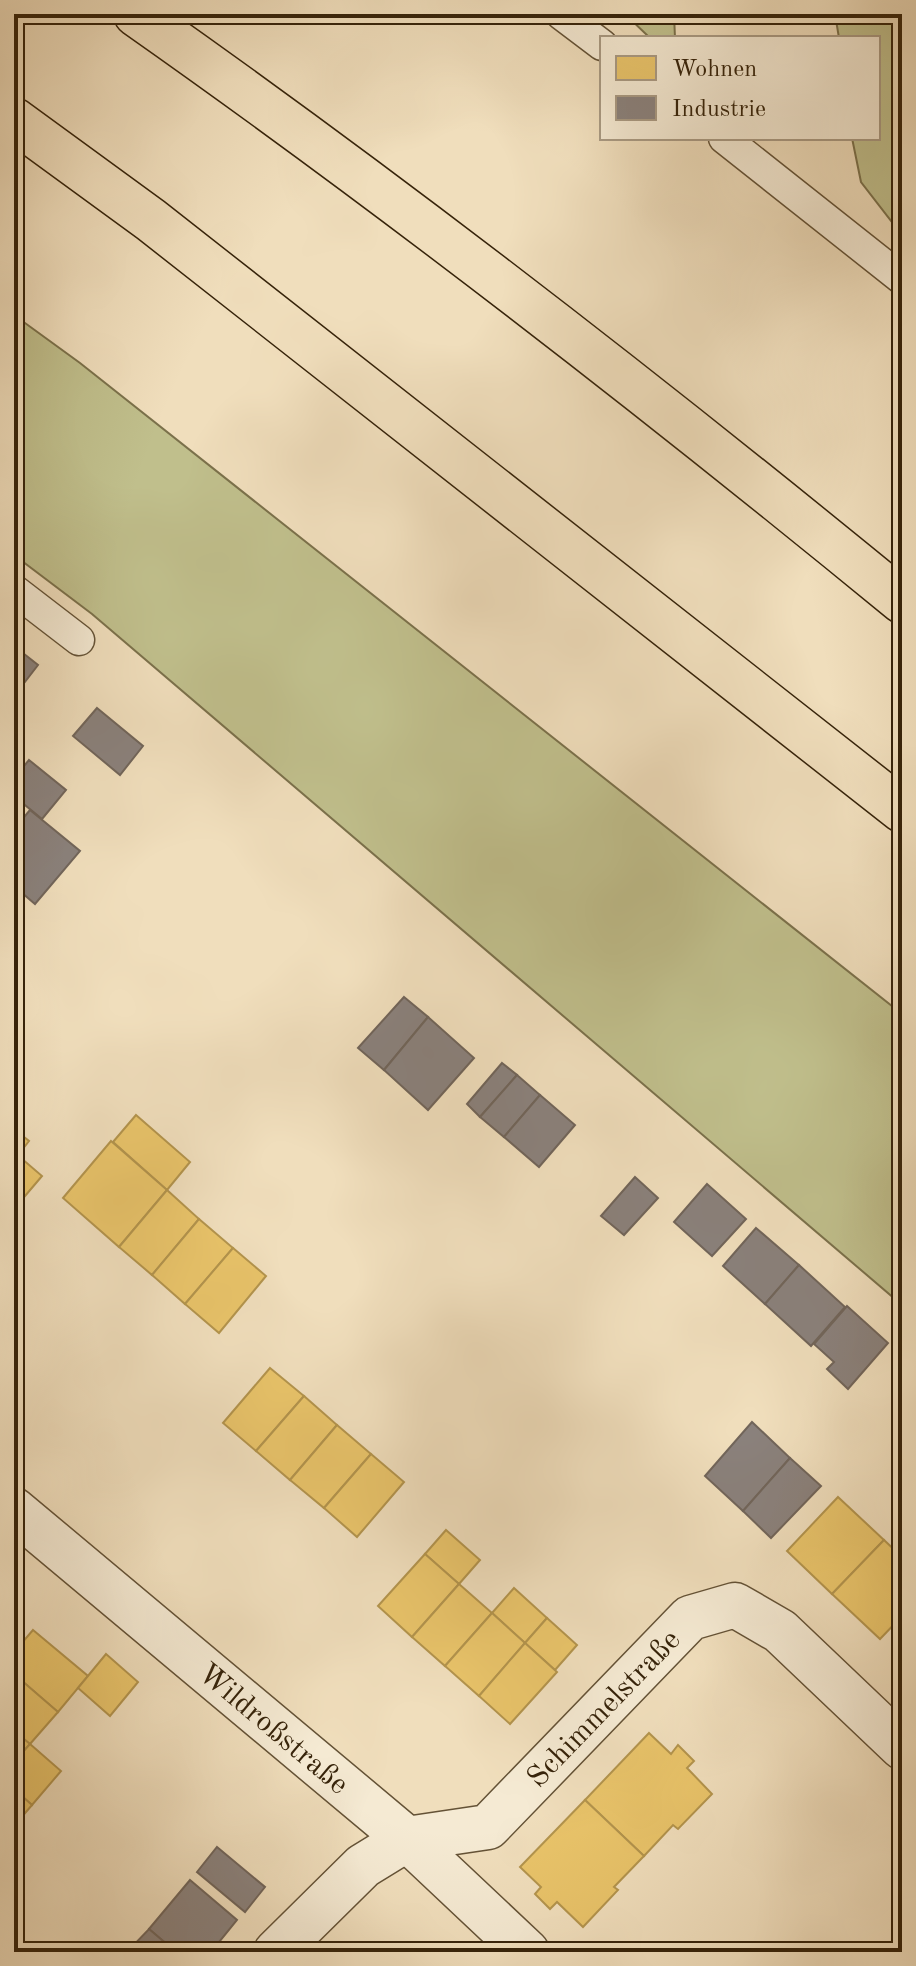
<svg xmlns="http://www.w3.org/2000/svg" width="916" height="1966" font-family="'Old Standard TT',serif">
	<rect width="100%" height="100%" fill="#f0debc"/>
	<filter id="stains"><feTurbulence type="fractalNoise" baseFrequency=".0025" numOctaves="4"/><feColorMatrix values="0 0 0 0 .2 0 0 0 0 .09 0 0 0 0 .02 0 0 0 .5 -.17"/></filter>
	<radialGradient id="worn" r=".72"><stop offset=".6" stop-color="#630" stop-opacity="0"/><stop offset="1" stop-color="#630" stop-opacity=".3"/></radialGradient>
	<!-- green -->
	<g fill="#c0bf8c" stroke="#7b714b" stroke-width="2">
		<path d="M 625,14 L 674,14 L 675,38 L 650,38 Z"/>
		<path d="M 835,14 L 888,14 L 898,29 L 902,51 L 902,235 L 861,182 L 852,138 L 878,138 L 878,38 L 839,38 Z"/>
		<path d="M 14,315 L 80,363 L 902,1014 L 902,1305 L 92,614 L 14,555 Z"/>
	</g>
	<!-- homes -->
	<g fill="#e9c46a" stroke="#b3944d" stroke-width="2">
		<path d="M 136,1115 L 190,1162 L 167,1190 L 113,1142 Z"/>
		<path d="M 14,1129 L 29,1141 L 18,1155 L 14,1152 Z"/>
		<path d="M 111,1141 L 167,1190 L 119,1247 L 63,1198 Z"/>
		<path d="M 14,1152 L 42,1176 L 14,1209 Z"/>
		<path d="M 167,1190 L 199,1219 L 152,1275 L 119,1247 Z"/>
		<path d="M 199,1219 L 233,1248 L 185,1304 L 152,1275 Z"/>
		<path d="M 233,1248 L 266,1276 L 219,1333 L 185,1304 Z"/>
		<path d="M 270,1368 L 304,1396 L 256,1451 L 223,1423 Z"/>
		<path d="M 304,1396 L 337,1425 L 290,1480 L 256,1451 Z"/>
		<path d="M 337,1425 L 371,1454 L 324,1508 L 290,1480 Z"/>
		<path d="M 371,1454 L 404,1482 L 357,1537 L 324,1508 Z"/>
		<path d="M 838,1497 L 884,1540 L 832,1594 L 787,1551 Z"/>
		<path d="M 446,1530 L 480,1560 L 459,1584 L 425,1554 Z"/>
		<path d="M 884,1540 L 902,1557 L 902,1616 L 880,1639 L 832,1594 Z"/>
		<path d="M 425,1554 L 459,1584 L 412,1637 L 378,1606 Z"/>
		<path d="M 459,1584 L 492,1613 L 445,1666 L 412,1637 Z"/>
		<path d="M 514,1588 L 547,1618 L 525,1643 L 492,1613 Z"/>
		<path d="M 492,1613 L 525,1643 L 479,1696 L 445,1666 Z"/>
		<path d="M 547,1618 L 577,1645 L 555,1670 L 525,1643 Z"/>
		<path d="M 33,1630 L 88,1676 L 58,1712 L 14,1674 L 14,1652 Z"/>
		<path d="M 525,1643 L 557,1672 L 510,1724 L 479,1696 Z"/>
		<path d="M 106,1654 L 138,1682 L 110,1716 L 78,1688 Z"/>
		<path d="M 14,1674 L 58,1712 L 30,1744 L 14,1731 Z"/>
		<path d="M 14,1731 L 30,1744 L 14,1762 Z"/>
		<path d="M 649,1733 L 671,1754 L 678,1745 L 694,1761 L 687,1768 L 712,1794 L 678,1829 L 673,1825 L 644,1856 L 585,1800 Z"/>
		<path d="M 30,1744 L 61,1771 L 32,1805 L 14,1789 L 14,1762 Z"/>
		<path d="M 14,1789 L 32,1805 L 14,1826 Z"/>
		<path d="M 585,1800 L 644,1856 L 614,1887 L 618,1890 L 583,1927 L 557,1902 L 550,1909 L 535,1894 L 541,1887 L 520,1867 Z"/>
	</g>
	<!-- industry -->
	<g fill="#8a817c" stroke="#71655a" stroke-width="2">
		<path d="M 14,646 L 38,665 L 14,696 Z"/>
		<path d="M 97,708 L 143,746 L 120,775 L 73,736 Z"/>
		<path d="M 29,760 L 66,790 L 42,819 L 14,796 L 14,778 Z"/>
		<path d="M 30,810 L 80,851 L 35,904 L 14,886 L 14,829 Z"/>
		<path d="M 404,997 L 428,1017 L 384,1070 L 358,1048 Z"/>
		<path d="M 428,1017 L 474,1058 L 428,1110 L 384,1070 Z"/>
		<path d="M 502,1063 L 517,1075 L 480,1117 L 467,1104 Z"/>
		<path d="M 517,1075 L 540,1095 L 504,1137 L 480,1117 Z"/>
		<path d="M 540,1095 L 575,1125 L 539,1167 L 504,1137 Z"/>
		<path d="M 635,1177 L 658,1198 L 624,1235 L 601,1216 Z"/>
		<path d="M 707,1184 L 746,1219 L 712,1256 L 674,1222 Z"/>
		<path d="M 756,1228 L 799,1265 L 765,1304 L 723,1266 Z"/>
		<path d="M 799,1265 L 845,1307 L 811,1346 L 765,1304 Z"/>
		<path d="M 847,1306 L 888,1343 L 848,1389 L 827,1369 L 834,1362 L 814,1344 Z"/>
		<path d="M 752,1422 L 790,1458 L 743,1511 L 705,1476 Z"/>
		<path d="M 790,1458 L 821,1486 L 771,1538 L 743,1511 Z"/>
		<path d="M 217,1847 L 265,1887 L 245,1912 L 197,1872 Z"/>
		<path d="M 190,1880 L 237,1920 L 211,1952 L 176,1952 L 149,1929 Z"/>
		<path d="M 149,1929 L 176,1952 L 127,1952 Z"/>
	</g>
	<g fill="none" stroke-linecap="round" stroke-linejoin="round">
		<defs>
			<g id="service">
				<path d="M 561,14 L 602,45"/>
				<path d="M 724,138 L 902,279"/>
				<path d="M 14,590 L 79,640"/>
			</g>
			<g id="minor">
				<path d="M 14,1510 L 407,1839 L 527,1952"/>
				<path d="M 276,1952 L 363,1866 L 407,1839 L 488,1827 L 690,1618 L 735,1605 L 780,1631 L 902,1747"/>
			</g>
			<g id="motorway">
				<path d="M 136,14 C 399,199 653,397 902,601"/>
				<path d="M 14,120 L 151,220 L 902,810"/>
			</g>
		</defs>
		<!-- service casing -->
		<use href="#service" stroke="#645236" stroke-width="33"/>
		<!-- minor casing -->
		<use href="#minor" stroke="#645236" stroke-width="47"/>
		<!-- motorway casing -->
		<use href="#motorway" stroke="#36230a" stroke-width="47"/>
		<!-- service -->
		<use href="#service" stroke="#f5ead3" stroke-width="30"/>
		<!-- minor -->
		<use href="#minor" stroke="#f5ead3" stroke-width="44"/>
		<!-- motorway -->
		<use href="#motorway" stroke="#f0debc" stroke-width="44"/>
	</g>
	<g text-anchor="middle" stroke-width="8" stroke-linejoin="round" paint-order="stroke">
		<!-- street labels -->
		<g font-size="30" fill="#36230a" stroke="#f5ead3">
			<text transform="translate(603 1708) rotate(-46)" y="10">Schimmelstraße</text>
			<text transform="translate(274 1728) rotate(40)" y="10">Wildroßstraße</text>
		</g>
	</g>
	<!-- margin -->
	<rect width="916" height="1966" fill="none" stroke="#f0debc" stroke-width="48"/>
	<rect x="16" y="16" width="884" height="1934" fill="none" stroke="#36230a" stroke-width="4"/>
	<rect x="24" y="24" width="868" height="1918" fill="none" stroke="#36230a" stroke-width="2"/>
	<!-- legend -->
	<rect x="600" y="36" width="280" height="104" fill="#f5ead3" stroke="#a99a83" stroke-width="2"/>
	<rect x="616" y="56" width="40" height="24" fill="#e9c46a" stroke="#a99a83" stroke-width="2"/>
	<text x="672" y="76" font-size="24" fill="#36230a">Wohnen</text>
	<rect x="616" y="96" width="40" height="24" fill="#8a817c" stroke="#a99a83" stroke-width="2"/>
	<text x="672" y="116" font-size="24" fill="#36230a">Industrie</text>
	<rect width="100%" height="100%" filter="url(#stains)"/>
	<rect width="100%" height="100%" fill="url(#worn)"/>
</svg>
